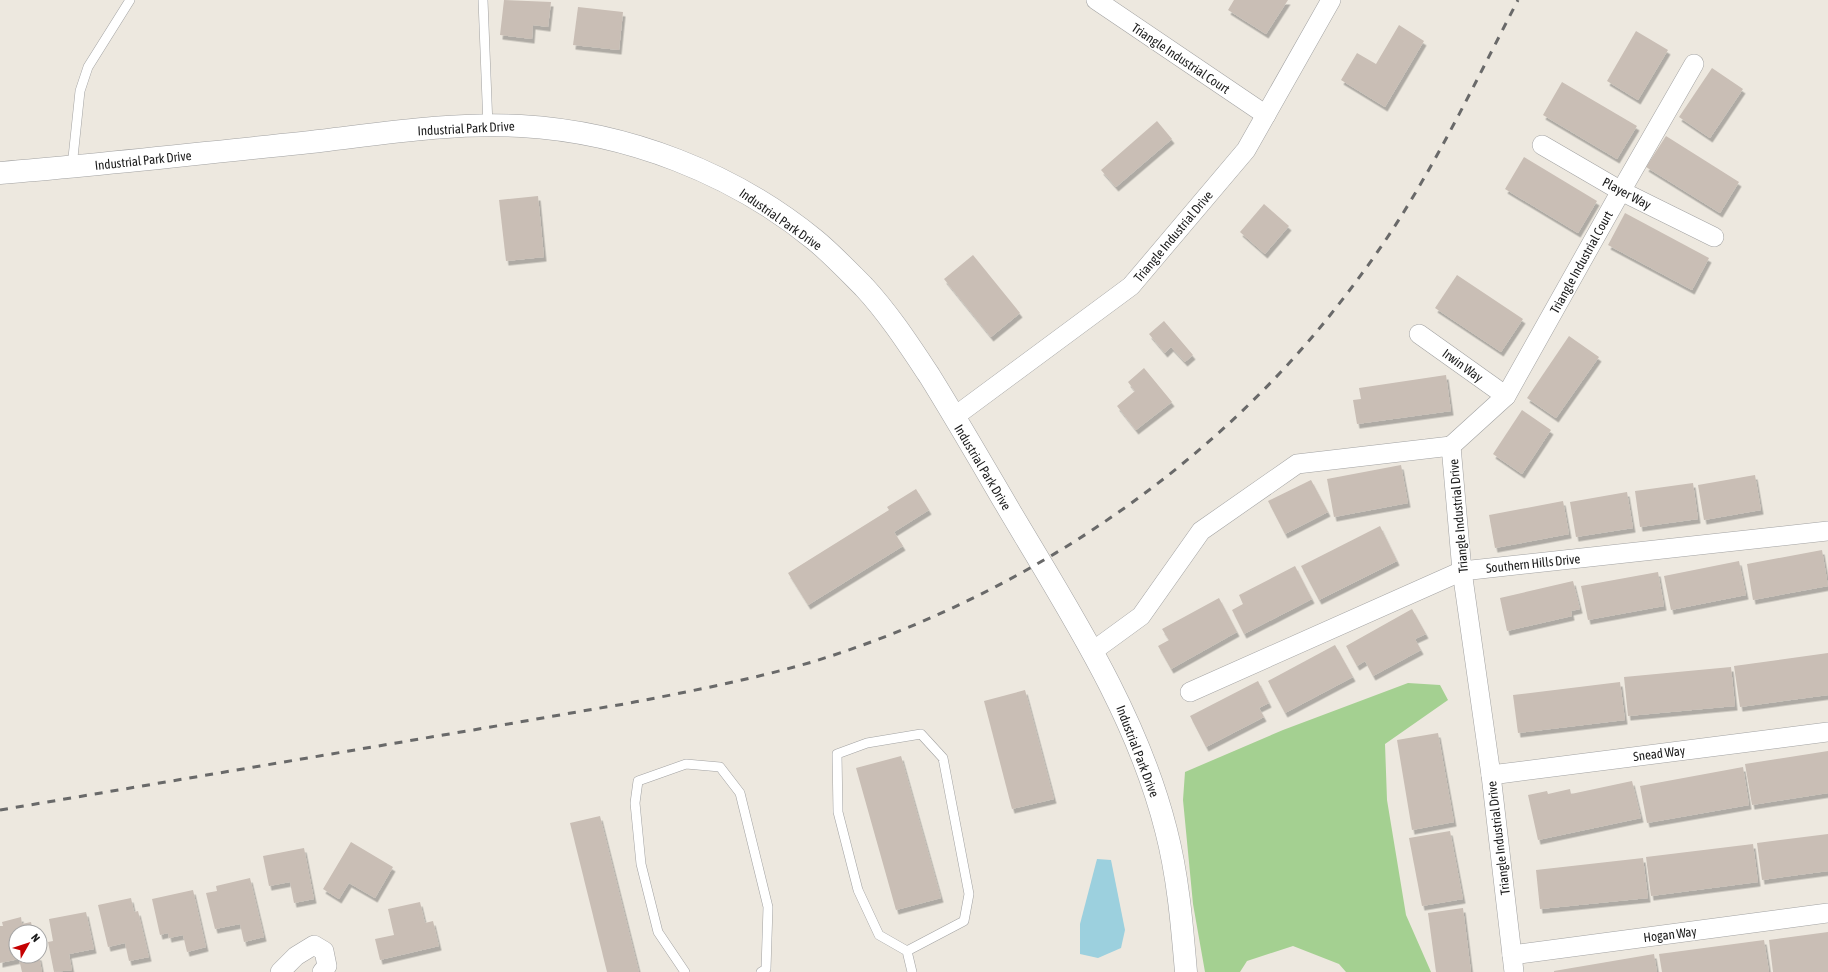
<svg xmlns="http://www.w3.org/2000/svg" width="1828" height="972" font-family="'Asap Condensed',sans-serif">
	<defs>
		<filter id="shadow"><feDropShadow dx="2.5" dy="4.5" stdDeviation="0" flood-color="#0004"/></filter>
	</defs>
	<rect width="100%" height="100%" fill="#ede8df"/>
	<!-- forest -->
	<path fill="#a4d091" d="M 1408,683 L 1440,685 L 1448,700 L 1385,744 L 1387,800 L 1406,915 L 1431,972 L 1346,972 L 1339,964 L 1293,946 L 1247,961 L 1240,972 L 1205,972 L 1193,904 L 1183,800 L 1185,772 L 1283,730 Z"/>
	<!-- water -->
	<path fill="#9cd0de" d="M 1097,859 L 1111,860 L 1125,930 L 1121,948 L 1098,958 L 1080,954 L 1080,924 Z"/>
	<!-- building -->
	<g fill="#c9beb5" filter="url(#shadow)">
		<path d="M 504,0 L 551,2 L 548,27 L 533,25 L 532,39 L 500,35 Z"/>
		<path d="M 1234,0 L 1288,0 L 1266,34 L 1228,10 Z"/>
		<path d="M 578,7 L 623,12 L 619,50 L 573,45 Z"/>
		<path d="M 1399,25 L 1424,41 L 1385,107 L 1341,80 L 1357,53 L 1376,64 Z"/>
		<path d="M 1636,31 L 1668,50 L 1638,100 L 1607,81 Z"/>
		<path d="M 1712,68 L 1743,89 L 1710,138 L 1679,117 Z"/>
		<path d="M 1562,82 L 1637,126 L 1617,159 L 1543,115 Z"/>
		<path d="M 1157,121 L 1172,139 L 1116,187 L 1101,170 Z"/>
		<path d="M 1666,136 L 1739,182 L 1720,213 L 1646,167 Z"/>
		<path d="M 1524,157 L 1597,201 L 1578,233 L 1505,189 Z"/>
		<path d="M 538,196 L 544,257 L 506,261 L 499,200 Z"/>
		<path d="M 1264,204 L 1289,226 L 1265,254 L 1240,232 Z"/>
		<path d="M 1625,213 L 1709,258 L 1692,290 L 1608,245 Z"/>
		<path d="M 973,255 L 1020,313 L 991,337 L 944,279 Z"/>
		<path d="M 1457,275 L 1523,319 L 1501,352 L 1435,308 Z"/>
		<path d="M 1164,321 L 1193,355 L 1185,362 L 1171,347 L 1165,353 L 1149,334 Z"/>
		<path d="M 1569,336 L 1599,357 L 1556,418 L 1527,398 Z"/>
		<path d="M 1144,368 L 1172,402 L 1136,430 L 1117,406 L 1135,391 L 1128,382 Z"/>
		<path d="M 1446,375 L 1451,411 L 1357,424 L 1353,400 L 1361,399 L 1359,388 Z"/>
		<path d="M 1522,410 L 1551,430 L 1522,474 L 1493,454 Z"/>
		<path d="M 1401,465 L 1408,503 L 1334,517 L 1327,479 Z"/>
		<path d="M 1755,475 L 1761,510 L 1704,520 L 1698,485 Z"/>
		<path d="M 1311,480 L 1328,512 L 1285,534 L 1268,501 Z"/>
		<path d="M 1693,483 L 1698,519 L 1640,527 L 1635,491 Z"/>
		<path d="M 916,489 L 929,510 L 894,532 L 903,546 L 808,605 L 788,573 L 889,510 L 887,507 Z"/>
		<path d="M 1627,492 L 1633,528 L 1576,537 L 1570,502 Z"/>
		<path d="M 1563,501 L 1569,534 L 1495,548 L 1489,515 Z"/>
		<path d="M 1380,526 L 1397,561 L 1319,600 L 1301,566 Z"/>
		<path d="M 1822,550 L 1828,586 L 1753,600 L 1747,564 Z"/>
		<path d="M 1739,561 L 1746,595 L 1671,610 L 1664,576 Z"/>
		<path d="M 1295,566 L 1312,599 L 1244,634 L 1232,610 L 1243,604 L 1239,595 Z"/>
		<path d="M 1658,572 L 1664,606 L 1588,620 L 1581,586 Z"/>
		<path d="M 1573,581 L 1580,609 L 1571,611 L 1572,616 L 1507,631 L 1500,598 Z"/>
		<path d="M 1219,598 L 1237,632 L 1171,669 L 1158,646 L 1169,640 L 1162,629 Z"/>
		<path d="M 1412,609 L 1426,634 L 1415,639 L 1421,650 L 1373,676 L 1365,661 L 1357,666 L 1346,646 Z"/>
		<path d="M 1335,645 L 1353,677 L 1285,713 L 1268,681 Z"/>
		<path d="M 1828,653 L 1828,695 L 1740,707 L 1734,666 Z"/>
		<path d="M 1731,667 L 1735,706 L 1628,716 L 1624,677 Z"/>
		<path d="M 1258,681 L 1269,703 L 1259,708 L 1264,717 L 1206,747 L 1190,716 Z"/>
		<path d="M 1620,682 L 1625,720 L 1518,733 L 1513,695 Z"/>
		<path d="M 1025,690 L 1054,799 L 1012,809 L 984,701 Z"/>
		<path d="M 1438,733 L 1454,822 L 1412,830 L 1397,740 Z"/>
		<path d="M 1828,751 L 1828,793 L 1752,805 L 1745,764 Z"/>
		<path d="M 901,756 L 941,898 L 896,910 L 856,768 Z"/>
		<path d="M 1743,767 L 1749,805 L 1647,823 L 1640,786 Z"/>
		<path d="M 1632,781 L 1641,818 L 1538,840 L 1528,795 L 1547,791 L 1548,794 L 1570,789 L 1571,794 Z"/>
		<path d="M 600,816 L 639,972 L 607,972 L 570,823 Z"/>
		<path d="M 1450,831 L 1463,899 L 1422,906 L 1409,838 Z"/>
		<path d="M 1828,834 L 1828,871 L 1762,880 L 1757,843 Z"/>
		<path d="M 351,842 L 393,867 L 375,898 L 349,883 L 339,899 L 323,889 Z"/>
		<path d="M 1753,844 L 1758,882 L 1651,896 L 1646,857 Z"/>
		<path d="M 304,848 L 314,899 L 294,903 L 290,882 L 269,886 L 263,856 Z"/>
		<path d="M 1643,858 L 1648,898 L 1540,909 L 1536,870 Z"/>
		<path d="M 250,878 L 264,937 L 244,942 L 240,924 L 215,929 L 206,893 L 217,891 L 216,886 Z"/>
		<path d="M 193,890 L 206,947 L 187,952 L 183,935 L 169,938 L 168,933 L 160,935 L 152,899 Z"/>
		<path d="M 131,898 L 134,912 L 138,911 L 149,957 L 129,961 L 125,943 L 108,947 L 98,905 Z"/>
		<path d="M 420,902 L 425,923 L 433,921 L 439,946 L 380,960 L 375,939 L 394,935 L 388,909 Z"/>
		<path d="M 1463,908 L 1471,972 L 1436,972 L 1428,913 Z"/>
		<path d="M 86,912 L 94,949 L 69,954 L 72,970 L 54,972 L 48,942 L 53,941 L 49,919 Z"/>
		<path d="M 21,917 L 22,924 L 31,922 L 33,932 L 16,932 L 16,956 L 39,956 L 42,972 L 22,972 L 19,959 L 0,963 L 0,926 L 3,926 L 2,922 Z"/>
		<path d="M 1828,932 L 1828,972 L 1773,972 L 1769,940 Z"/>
		<path d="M 1764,940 L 1769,972 L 1662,972 L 1659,954 Z"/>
		<path d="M 1654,954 L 1657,972 L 1554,972 L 1554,971 Z"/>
	</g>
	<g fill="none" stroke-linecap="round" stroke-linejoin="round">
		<defs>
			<g id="service">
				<path d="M 483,0 L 488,126"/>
				<path d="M 72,167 L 80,91 L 88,67 L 130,0"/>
				<path d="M 907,951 L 964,921 L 969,894 L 943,758 L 921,734 L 867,743 L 837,754 L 838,812 L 858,890 L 879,935 L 907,951 L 912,972"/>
				<path d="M 685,972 L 658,932 L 641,864 L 635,803 L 638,781 L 686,764 L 720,767 L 740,793 L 768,907 L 766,969 L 761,972"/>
			</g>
			<g id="minor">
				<path d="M 1096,0 L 1266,115"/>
				<path d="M 1542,145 L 1621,191 L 1714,237"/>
				<path d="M 1419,334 L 1506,396"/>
				<path d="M 954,417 L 1131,286 L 1246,150 L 1331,0"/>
				<path d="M 1451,446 L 1506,396 L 1621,191 L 1694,64"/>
				<path d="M 1093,651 L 1141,616 L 1201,531 L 1297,464 L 1451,446 L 1462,571 L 1491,775 L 1514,972"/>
				<path d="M 1190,692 L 1462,571 L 1828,531"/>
				<path d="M 1491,775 L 1828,732"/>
				<path d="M 1512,955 L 1828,913"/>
				<path d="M 280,972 L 296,956 L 314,945 L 324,951 L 327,966 L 322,972"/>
			</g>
			<path id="tertiary" d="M 0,173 C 101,165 202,153 302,143 C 374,135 448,122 521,126 C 627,132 733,173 815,240 C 832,254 848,271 864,287 C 889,314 909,345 929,375 C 957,420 984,467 1011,513 C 1071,614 1137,715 1166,830 C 1178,876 1182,925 1186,972"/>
		</defs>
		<!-- service casing -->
		<use href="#service" stroke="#a2a2a2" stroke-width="10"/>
		<!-- minor casing -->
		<use href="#minor" stroke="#a2a2a2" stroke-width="20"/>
		<!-- tertiary casing -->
		<use href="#tertiary" stroke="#a2a2a2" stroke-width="23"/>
		<!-- service -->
		<use href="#service" stroke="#fff" stroke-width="9"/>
		<!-- minor -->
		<use href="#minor" stroke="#fff" stroke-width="19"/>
		<!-- tertiary -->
		<use href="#tertiary" stroke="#fff" stroke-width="22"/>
		<!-- rail -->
		<path stroke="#696969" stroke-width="3" stroke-dasharray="8 8" stroke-linecap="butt" d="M 0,810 C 148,785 296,760 443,735 C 504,725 564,714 624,704 C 687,692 750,680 812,662 C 1004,603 1183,489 1313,336 C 1344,299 1374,259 1400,218 C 1444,148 1480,73 1518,0"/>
	</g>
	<g text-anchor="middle" stroke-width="3" stroke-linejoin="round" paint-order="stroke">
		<!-- street labels -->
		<g font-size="13" fill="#1b1b1b" stroke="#fff">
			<text transform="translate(1181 58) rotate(34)" y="5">Triangle Industrial Court</text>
			<text transform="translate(466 128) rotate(-3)" y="5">Industrial Park Drive</text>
			<text transform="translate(143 160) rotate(-6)" y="5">Industrial Park Drive</text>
			<text transform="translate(1627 193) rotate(28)" y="5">Player Way</text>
			<text transform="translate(781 219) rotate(35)" y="5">Industrial Park Drive</text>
			<text transform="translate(1173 236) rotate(-50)" y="5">Triangle Industrial Drive</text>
			<text transform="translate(1581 262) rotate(-61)" y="5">Triangle Industrial Court</text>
			<text transform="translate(1463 365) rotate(36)" y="5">Irwin Way</text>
			<text transform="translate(983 467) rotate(59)" y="5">Industrial Park Drive</text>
			<text transform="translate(1458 516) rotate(-95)" y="5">Triangle Industrial Drive</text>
			<text transform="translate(1533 563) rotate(-6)" y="5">Southern Hills Drive</text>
			<text transform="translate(1138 751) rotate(69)" y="5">Industrial Park Drive</text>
			<text transform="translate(1659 753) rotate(-7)" y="5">Snead Way</text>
			<text transform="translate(1498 838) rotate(-97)" y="5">Triangle Industrial Drive</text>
			<text transform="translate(1670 934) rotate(-7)" y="5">Hogan Way</text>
		</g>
	</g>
	<!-- north arrow -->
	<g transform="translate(28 944) rotate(51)"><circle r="19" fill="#ffffff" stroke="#a4a4a4"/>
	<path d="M0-3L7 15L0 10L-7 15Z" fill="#c50001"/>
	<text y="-6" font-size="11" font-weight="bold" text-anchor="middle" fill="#1b1b1b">N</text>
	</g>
</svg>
